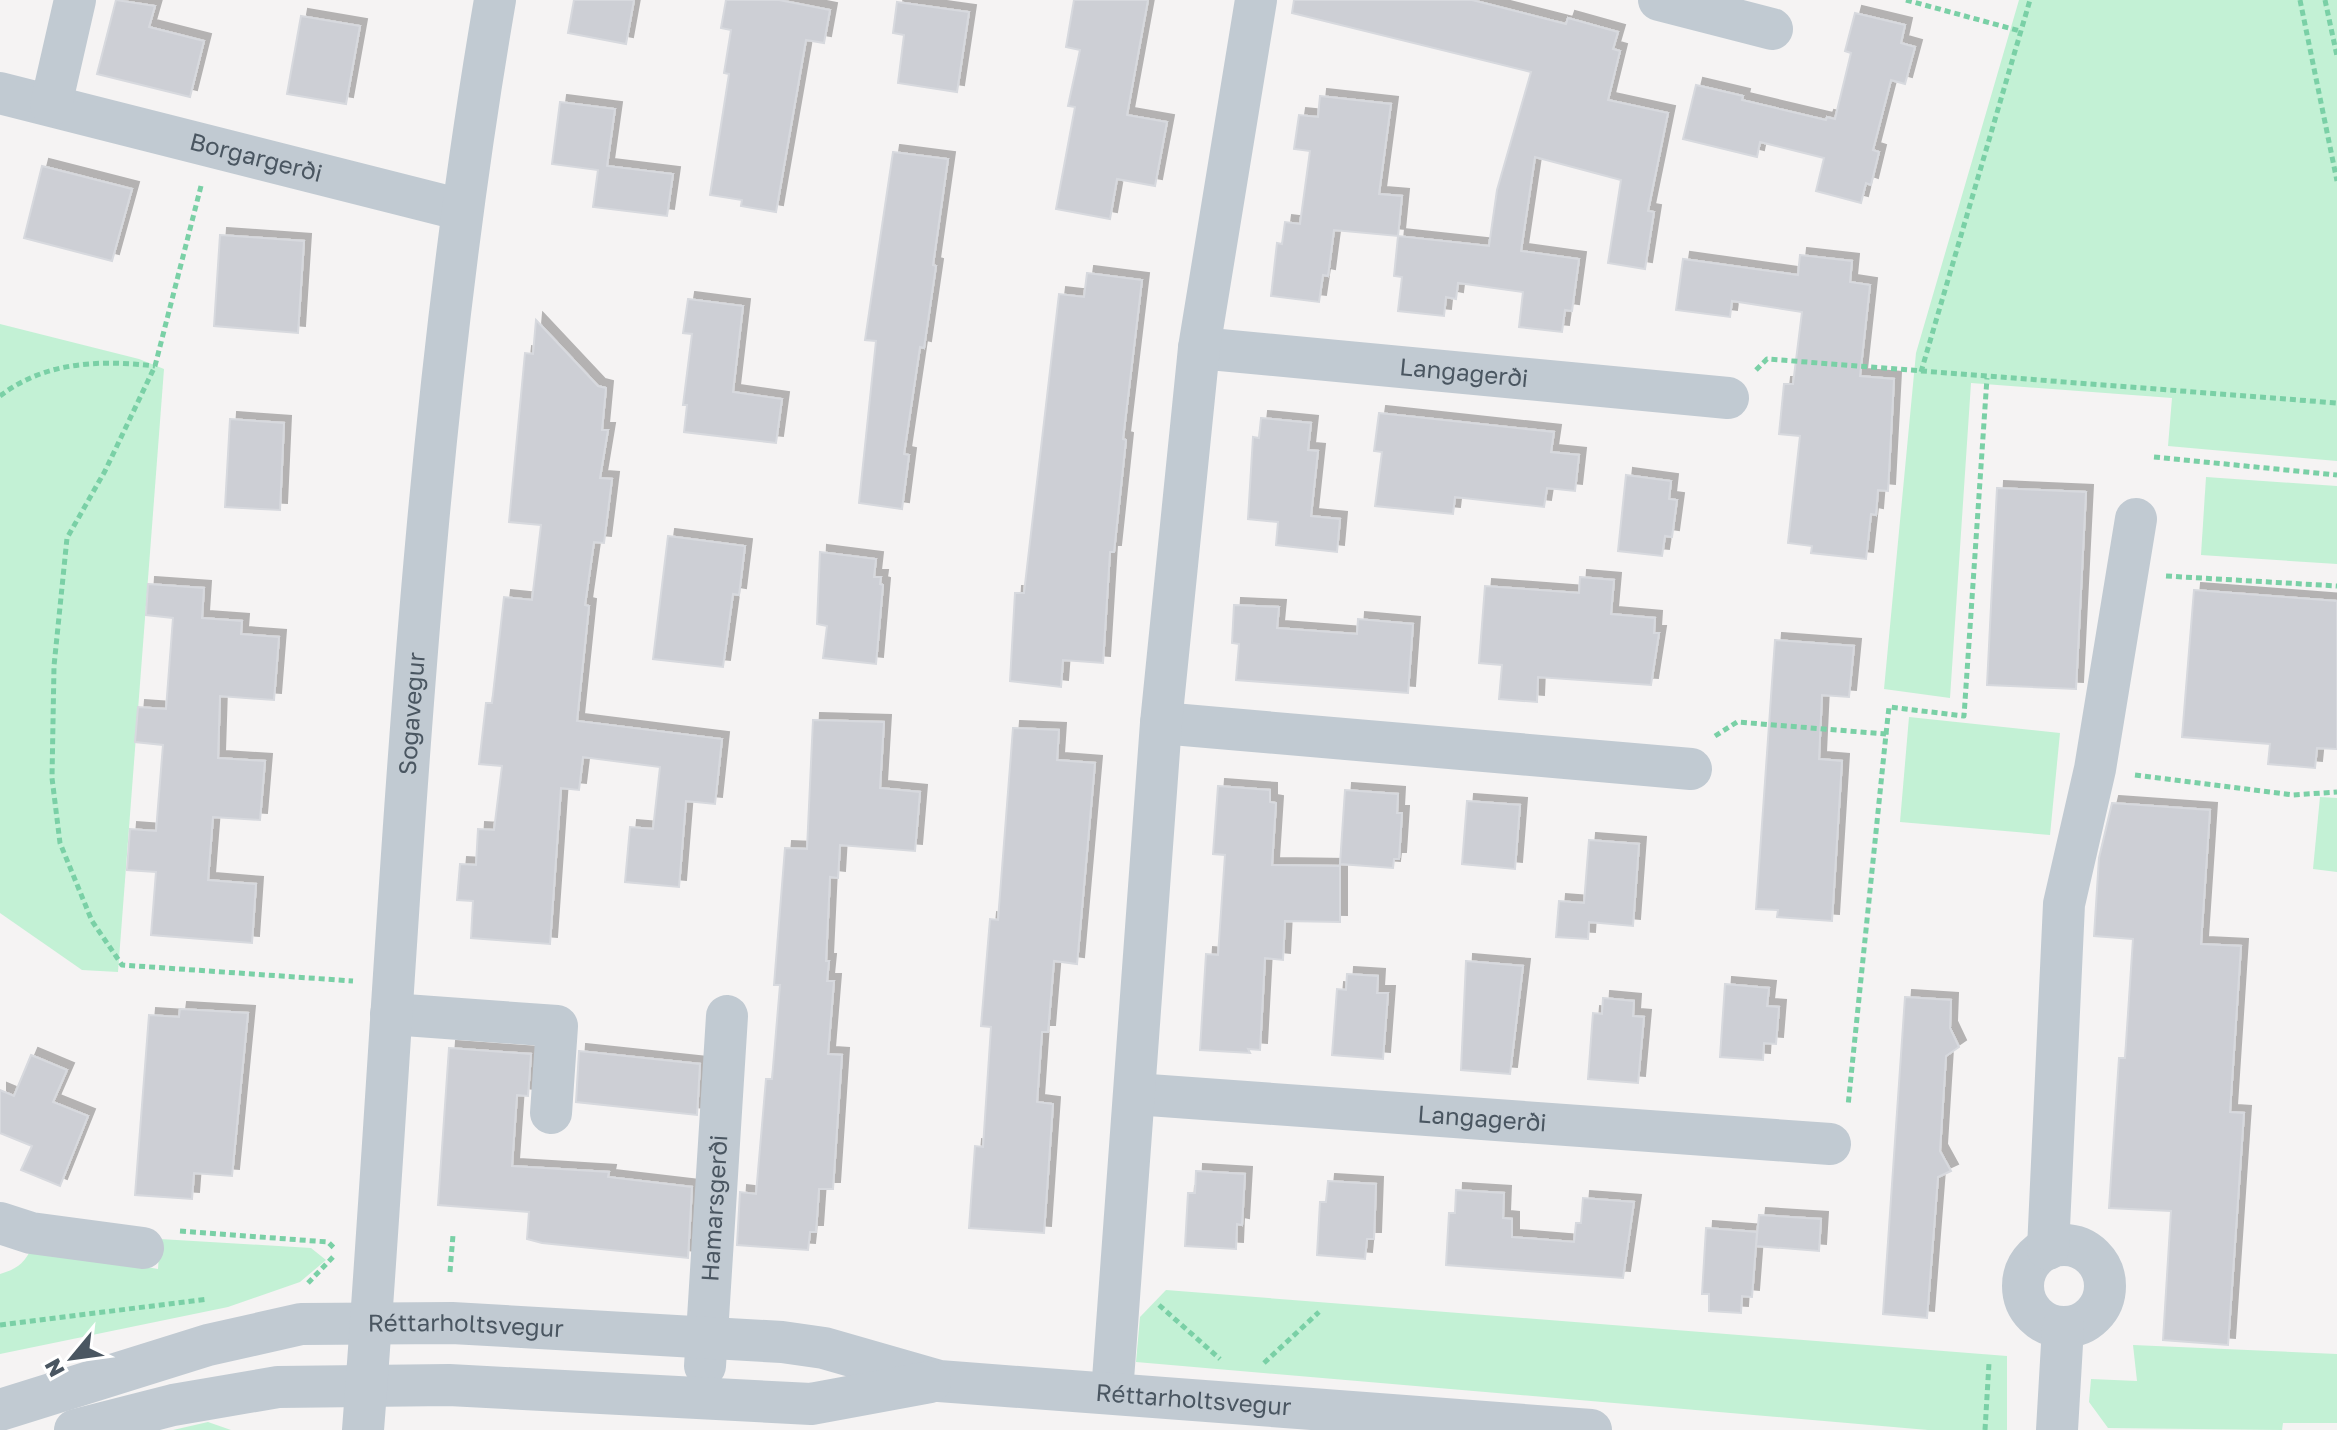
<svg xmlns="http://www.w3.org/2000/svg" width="2337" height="1430" font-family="'Golos Text',sans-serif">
	<defs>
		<filter id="shadow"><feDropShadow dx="7" dy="-7" stdDeviation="0" flood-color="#0004"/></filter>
	</defs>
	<rect width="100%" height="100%" fill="#f5f3f3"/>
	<!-- green -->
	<g fill="#c3f1d5">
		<path d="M 2019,0 L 2337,0 L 2337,461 L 2168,446 L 2172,398 L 1971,383 L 1950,698 L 1884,689 L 1916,353 Z"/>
		<path d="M 0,324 L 139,359 L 164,369 L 118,972 L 82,970 L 0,913 Z"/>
		<path d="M 2206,477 L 2337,486 L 2337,564 L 2201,555 Z"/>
		<path d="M 1909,717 L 2060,733 L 2050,835 L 1900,822 Z"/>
		<path d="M 2320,797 L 2337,798 L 2337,872 L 2313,869 Z"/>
		<path d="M 160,1239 L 311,1248 L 326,1260 L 300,1282 L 228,1307 L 0,1354 L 0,1274 C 17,1269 25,1263 32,1247 L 158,1269 Z"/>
		<path d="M 1166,1290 L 2007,1356 L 2007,1430 L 1928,1430 L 1136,1362 L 1140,1317 Z"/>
		<path d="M 2133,1345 L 2337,1354 L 2337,1423 L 2283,1423 L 2282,1430 L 2108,1428 L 2089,1402 L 2091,1379 L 2137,1381 Z"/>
		<path d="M 208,1422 L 231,1430 L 172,1430 L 173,1430 Z"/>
	</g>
	<!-- building -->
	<g fill="#cdcfd5" stroke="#d7d9de" stroke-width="2" filter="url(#shadow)">
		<path d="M 116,0 L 155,6 L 149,27 L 204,41 L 190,97 L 97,74 Z"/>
		<path d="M 574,0 L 634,0 L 626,44 L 568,33 Z"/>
		<path d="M 726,0 L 779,0 L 830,10 L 824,43 L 806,40 L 776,212 L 741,206 L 742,200 L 710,195 L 729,74 L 724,73 L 731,30 L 721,28 Z"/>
		<path d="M 1074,0 L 1148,0 L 1127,115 L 1167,122 L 1155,186 L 1117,179 L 1110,219 L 1056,209 L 1075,107 L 1068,106 L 1080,50 L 1066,47 Z"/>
		<path d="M 1294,0 L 1472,0 L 1566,24 L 1568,18 L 1618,32 L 1613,49 L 1620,51 L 1608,100 L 1668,113 L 1648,211 L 1654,212 L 1645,269 L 1608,263 L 1621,180 L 1535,157 L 1521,251 L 1579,259 L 1572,311 L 1565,310 L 1562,332 L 1519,327 L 1523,292 L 1458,283 L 1456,299 L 1446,297 L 1444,316 L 1398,311 L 1402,277 L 1394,276 L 1398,236 L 1489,246 L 1497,190 L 1531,72 L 1292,13 Z"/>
		<path d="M 897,2 L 969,12 L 957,92 L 898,83 L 904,35 L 893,33 Z"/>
		<path d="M 1855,13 L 1905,25 L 1901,43 L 1915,47 L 1905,84 L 1891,80 L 1873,150 L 1879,152 L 1871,185 L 1866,183 L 1861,203 L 1816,191 L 1824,158 L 1760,142 L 1757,157 L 1683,139 L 1696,85 L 1743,96 L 1742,100 L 1826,120 L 1827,117 L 1835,119 L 1851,53 L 1845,51 Z"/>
		<path d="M 301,16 L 360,26 L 346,104 L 287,94 Z"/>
		<path d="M 1320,96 L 1391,104 L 1379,194 L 1402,196 L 1398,236 L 1334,230 L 1328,276 L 1323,275 L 1319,302 L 1271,296 L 1277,243 L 1282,244 L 1285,222 L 1300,224 L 1310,151 L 1294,149 L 1299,115 L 1318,117 Z"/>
		<path d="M 560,102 L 615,109 L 607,166 L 673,174 L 667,216 L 593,207 L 598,170 L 552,164 Z"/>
		<path d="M 893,152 L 948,159 L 933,265 L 936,266 L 924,348 L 920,347 L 904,454 L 909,455 L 902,509 L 859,503 L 876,341 L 865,340 Z"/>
		<path d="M 42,166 L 132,189 L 112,261 L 24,238 Z"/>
		<path d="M 220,235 L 304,241 L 298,333 L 214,326 Z"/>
		<path d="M 1800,255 L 1852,261 L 1850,282 L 1870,285 L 1860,376 L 1894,379 L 1888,491 L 1878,490 L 1876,515 L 1871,514 L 1866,559 L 1811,553 L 1812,546 L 1788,543 L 1800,436 L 1779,434 L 1784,384 L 1793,384 L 1802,312 L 1732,301 L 1730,317 L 1676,310 L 1683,259 L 1798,275 Z"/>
		<path d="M 1087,273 L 1142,280 L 1123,439 L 1126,440 L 1114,552 L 1110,552 L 1103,663 L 1063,660 L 1061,687 L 1010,681 L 1015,593 L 1024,593 L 1059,294 L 1084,297 Z"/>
		<path d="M 688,299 L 743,306 L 733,392 L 782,399 L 776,443 L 684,432 L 687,405 L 683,405 L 692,334 L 683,333 Z"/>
		<path d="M 536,320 L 598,386 L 606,388 L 602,430 L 608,430 L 600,478 L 612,479 L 604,543 L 594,542 L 585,605 L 589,606 L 577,721 L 722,739 L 715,804 L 686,801 L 679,887 L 625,882 L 630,827 L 653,829 L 660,767 L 583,757 L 579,790 L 561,788 L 550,944 L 471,938 L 473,901 L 457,900 L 460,864 L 476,865 L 478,829 L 494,830 L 502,766 L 479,764 L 486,703 L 492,703 L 504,597 L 532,600 L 541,525 L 509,522 L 525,353 L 533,354 Z"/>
		<path d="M 1379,413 L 1554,432 L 1551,452 L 1579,455 L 1575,491 L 1547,488 L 1544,507 L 1455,497 L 1453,514 L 1375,506 L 1382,452 L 1374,451 Z"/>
		<path d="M 1261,418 L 1311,423 L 1308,450 L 1318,451 L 1311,516 L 1340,519 L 1337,552 L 1276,545 L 1278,522 L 1248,519 L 1253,437 L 1259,438 Z"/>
		<path d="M 230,419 L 284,423 L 280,510 L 225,507 Z"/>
		<path d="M 1626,475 L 1671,481 L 1669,499 L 1677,500 L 1672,537 L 1665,536 L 1662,556 L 1618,551 Z"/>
		<path d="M 1997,488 L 2086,492 L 2076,689 L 1987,685 Z"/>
		<path d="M 668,536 L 745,546 L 739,595 L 733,594 L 723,667 L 653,659 Z"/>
		<path d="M 820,552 L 876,559 L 874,577 L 881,577 L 880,584 L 883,585 L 876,664 L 823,658 L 827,626 L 817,624 Z"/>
		<path d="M 1580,577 L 1614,580 L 1611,614 L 1655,618 L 1654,633 L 1659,633 L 1651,685 L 1538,677 L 1537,702 L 1499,699 L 1502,665 L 1479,663 L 1485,586 L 1579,593 Z"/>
		<path d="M 148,584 L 204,588 L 202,618 L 242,621 L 241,634 L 279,637 L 274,700 L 220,696 L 218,758 L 265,761 L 260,820 L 213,817 L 208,880 L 256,884 L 252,943 L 151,935 L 156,872 L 127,870 L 130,829 L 156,831 L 163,745 L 135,742 L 138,707 L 166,709 L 173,618 L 146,615 Z"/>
		<path d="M 2194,590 L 2337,601 L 2337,749 L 2317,748 L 2315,768 L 2268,764 L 2270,744 L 2182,737 Z"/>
		<path d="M 1234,605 L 1279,607 L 1277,628 L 1357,634 L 1358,619 L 1413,624 L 1408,693 L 1236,680 L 1239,644 L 1232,643 Z"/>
		<path d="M 1775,640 L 1854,646 L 1849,697 L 1822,695 L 1819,759 L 1842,761 L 1832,921 L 1777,917 L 1778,910 L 1756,909 Z"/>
		<path d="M 813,720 L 884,722 L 880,788 L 920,792 L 915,851 L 840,845 L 838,878 L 830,877 L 826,961 L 829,961 L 827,981 L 834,981 L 828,1054 L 842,1055 L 833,1189 L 819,1189 L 816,1232 L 810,1232 L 808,1250 L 737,1245 L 740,1192 L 756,1194 L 766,1079 L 772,1079 L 780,985 L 774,985 L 785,848 L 807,849 Z"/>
		<path d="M 1013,728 L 1059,730 L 1057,760 L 1095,763 L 1077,964 L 1054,961 L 1048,1032 L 1042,1032 L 1037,1102 L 1053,1104 L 1044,1233 L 969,1228 L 975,1146 L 983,1147 L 991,1027 L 981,1026 L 990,919 L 998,920 Z"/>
		<path d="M 1218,786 L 1270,790 L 1270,802 L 1276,803 L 1272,865 L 1340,866 L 1340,922 L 1285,921 L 1283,960 L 1265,958 L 1260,1050 L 1248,1049 L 1250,1053 L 1200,1050 L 1206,954 L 1218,955 L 1225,855 L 1213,854 Z"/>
		<path d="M 1345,790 L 1398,794 L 1397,813 L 1402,813 L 1399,859 L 1394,859 L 1393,868 L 1340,864 Z"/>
		<path d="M 1467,801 L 1520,805 L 1515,869 L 1462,864 Z"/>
		<path d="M 2112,803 L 2210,810 L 2201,944 L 2241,946 L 2230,1112 L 2244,1113 L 2228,1345 L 2163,1340 L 2171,1211 L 2109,1208 L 2119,1058 L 2125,1058 L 2133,939 L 2094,936 L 2099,858 Z"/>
		<path d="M 1589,840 L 1639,844 L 1633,926 L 1589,922 L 1588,939 L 1556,937 L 1559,901 L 1584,903 Z"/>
		<path d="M 1466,961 L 1523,966 L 1510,1074 L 1461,1070 Z"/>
		<path d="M 1347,974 L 1378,976 L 1377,993 L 1388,993 L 1383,1059 L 1332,1055 L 1337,989 L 1346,990 Z"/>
		<path d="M 1725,984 L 1769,988 L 1767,1006 L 1779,1007 L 1776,1044 L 1764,1043 L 1763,1060 L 1720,1057 Z"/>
		<path d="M 1905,997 L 1951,1000 L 1950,1028 L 1959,1047 L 1946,1056 L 1940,1151 L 1951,1171 L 1938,1177 L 1927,1318 L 1883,1314 Z"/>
		<path d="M 1603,998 L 1634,1001 L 1633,1016 L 1644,1017 L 1638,1083 L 1588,1079 L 1593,1013 L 1602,1014 Z"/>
		<path d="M 180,1009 L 248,1013 L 232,1176 L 194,1173 L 192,1199 L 135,1195 L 149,1015 L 179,1017 Z"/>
		<path d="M 449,1048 L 531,1054 L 528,1096 L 517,1095 L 512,1166 L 609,1172 L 608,1177 L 692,1187 L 688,1258 L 542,1243 L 527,1239 L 529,1212 L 438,1205 Z"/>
		<path d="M 579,1051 L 700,1064 L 697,1115 L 576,1102 Z"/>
		<path d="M 31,1055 L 67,1070 L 53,1102 L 88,1116 L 60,1186 L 21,1170 L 32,1146 L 0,1133 L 0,1090 L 14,1096 Z"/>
		<path d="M 1196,1171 L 1245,1174 L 1242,1225 L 1237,1224 L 1236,1249 L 1185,1246 L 1188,1193 L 1195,1193 Z"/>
		<path d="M 1328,1181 L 1376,1184 L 1374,1239 L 1367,1239 L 1365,1259 L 1317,1255 L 1320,1202 L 1326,1202 Z"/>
		<path d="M 1456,1190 L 1504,1193 L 1503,1218 L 1512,1219 L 1512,1237 L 1574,1242 L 1576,1223 L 1581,1223 L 1583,1198 L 1634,1202 L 1623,1278 L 1446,1265 L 1449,1213 L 1455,1213 Z"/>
		<path d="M 1759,1215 L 1821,1219 L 1819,1251 L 1756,1246 Z"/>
		<path d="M 1706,1228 L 1757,1232 L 1752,1297 L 1742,1296 L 1741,1313 L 1709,1311 L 1709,1294 L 1702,1294 Z"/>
	</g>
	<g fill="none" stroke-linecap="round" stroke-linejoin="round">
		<!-- path -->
		<g stroke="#7ad0a6" stroke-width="5" stroke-dasharray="6 4" stroke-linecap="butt">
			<path d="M 1906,0 L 2020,31"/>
			<path d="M 2300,0 L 2337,181"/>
			<path d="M 2325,0 L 2337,56"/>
			<path d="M 201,186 L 155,366 L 105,471 L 67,538 L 54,666 L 52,778 L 60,843 L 92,921 L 122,965 L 353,981"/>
			<path d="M 1756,370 L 1767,359 L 2337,403"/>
			<path d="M 1921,372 L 2030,0"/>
			<path d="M 0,396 C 46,361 99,360 155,366"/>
			<path d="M 2154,457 L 2337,475"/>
			<path d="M 2166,576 L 2337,586"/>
			<path d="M 1886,734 L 1889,707 L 1964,716 L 1987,378"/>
			<path d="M 1715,736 L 1737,722 L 1886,734 L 1848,1106"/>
			<path d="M 2135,775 L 2293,795 L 2337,792"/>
			<path d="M 180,1231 L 328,1242 L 335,1249"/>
			<path d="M 450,1272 L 453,1235"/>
			<path d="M 308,1283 L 334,1256"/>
			<path d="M 1159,1305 L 1220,1359"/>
			<path d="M 0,1325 L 208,1299"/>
			<path d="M 1264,1363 L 1319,1312"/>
			<path d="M 1985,1430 L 1989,1363"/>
		</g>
		<!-- minor -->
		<g stroke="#c1cad2" stroke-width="42">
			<path d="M 1659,0 L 1772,29"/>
			<path id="s1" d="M 0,93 L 462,210"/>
			<path d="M 51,105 L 75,0"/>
			<path id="s2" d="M 1199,348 L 1728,398"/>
			<path d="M 1161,723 L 1691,769"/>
			<path d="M 391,1014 L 557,1026 L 551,1113"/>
			<path id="s3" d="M 1135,1094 L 1830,1144"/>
			<path d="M 0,1223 L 31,1233 L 143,1248"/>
			<circle cx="2064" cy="1286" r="41"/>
			<path d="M 2048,1249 L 2064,904 L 2095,769 L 2136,519"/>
			<path id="s4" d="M 705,1366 L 727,1016"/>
			<path d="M 1112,1393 L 1161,723 L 1199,348 L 1256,0"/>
			<path id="s5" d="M 0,1410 L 208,1345 L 301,1324 L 452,1323 L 782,1342 L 824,1348 L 939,1381 L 1591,1430"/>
			<path d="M 75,1430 L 173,1405 L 278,1387 L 449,1385 L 811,1404 L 930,1382"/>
			<path id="s6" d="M 363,1430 C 400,953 413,473 495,0"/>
			<path d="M 2057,1430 L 2063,1327"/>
		</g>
	</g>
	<g text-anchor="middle" stroke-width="6" stroke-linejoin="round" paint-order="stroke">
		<!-- street labels -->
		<g font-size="24" fill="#4a5661" stroke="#fff">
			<text dy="8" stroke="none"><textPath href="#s1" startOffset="264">Borgargerði</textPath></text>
			<text dy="8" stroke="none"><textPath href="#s2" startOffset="266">Langagerði</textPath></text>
			<text dy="8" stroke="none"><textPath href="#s6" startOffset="718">Sogavegur</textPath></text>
			<text dy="8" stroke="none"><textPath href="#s3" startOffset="348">Langagerði</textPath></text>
			<text dy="8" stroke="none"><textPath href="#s4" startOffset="158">Hamarsgerði</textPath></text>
			<text dy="8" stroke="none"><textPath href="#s5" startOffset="478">Réttarholtsvegur</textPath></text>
			<text dy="8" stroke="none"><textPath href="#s5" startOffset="1212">Réttarholtsvegur</textPath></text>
		</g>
	</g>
	<!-- north arrow -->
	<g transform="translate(72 1358) rotate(241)" stroke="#ffffff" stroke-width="6" paint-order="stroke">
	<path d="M0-6L14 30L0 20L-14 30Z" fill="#4a5661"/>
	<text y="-12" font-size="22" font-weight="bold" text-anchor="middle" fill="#4a5661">N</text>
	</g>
</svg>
